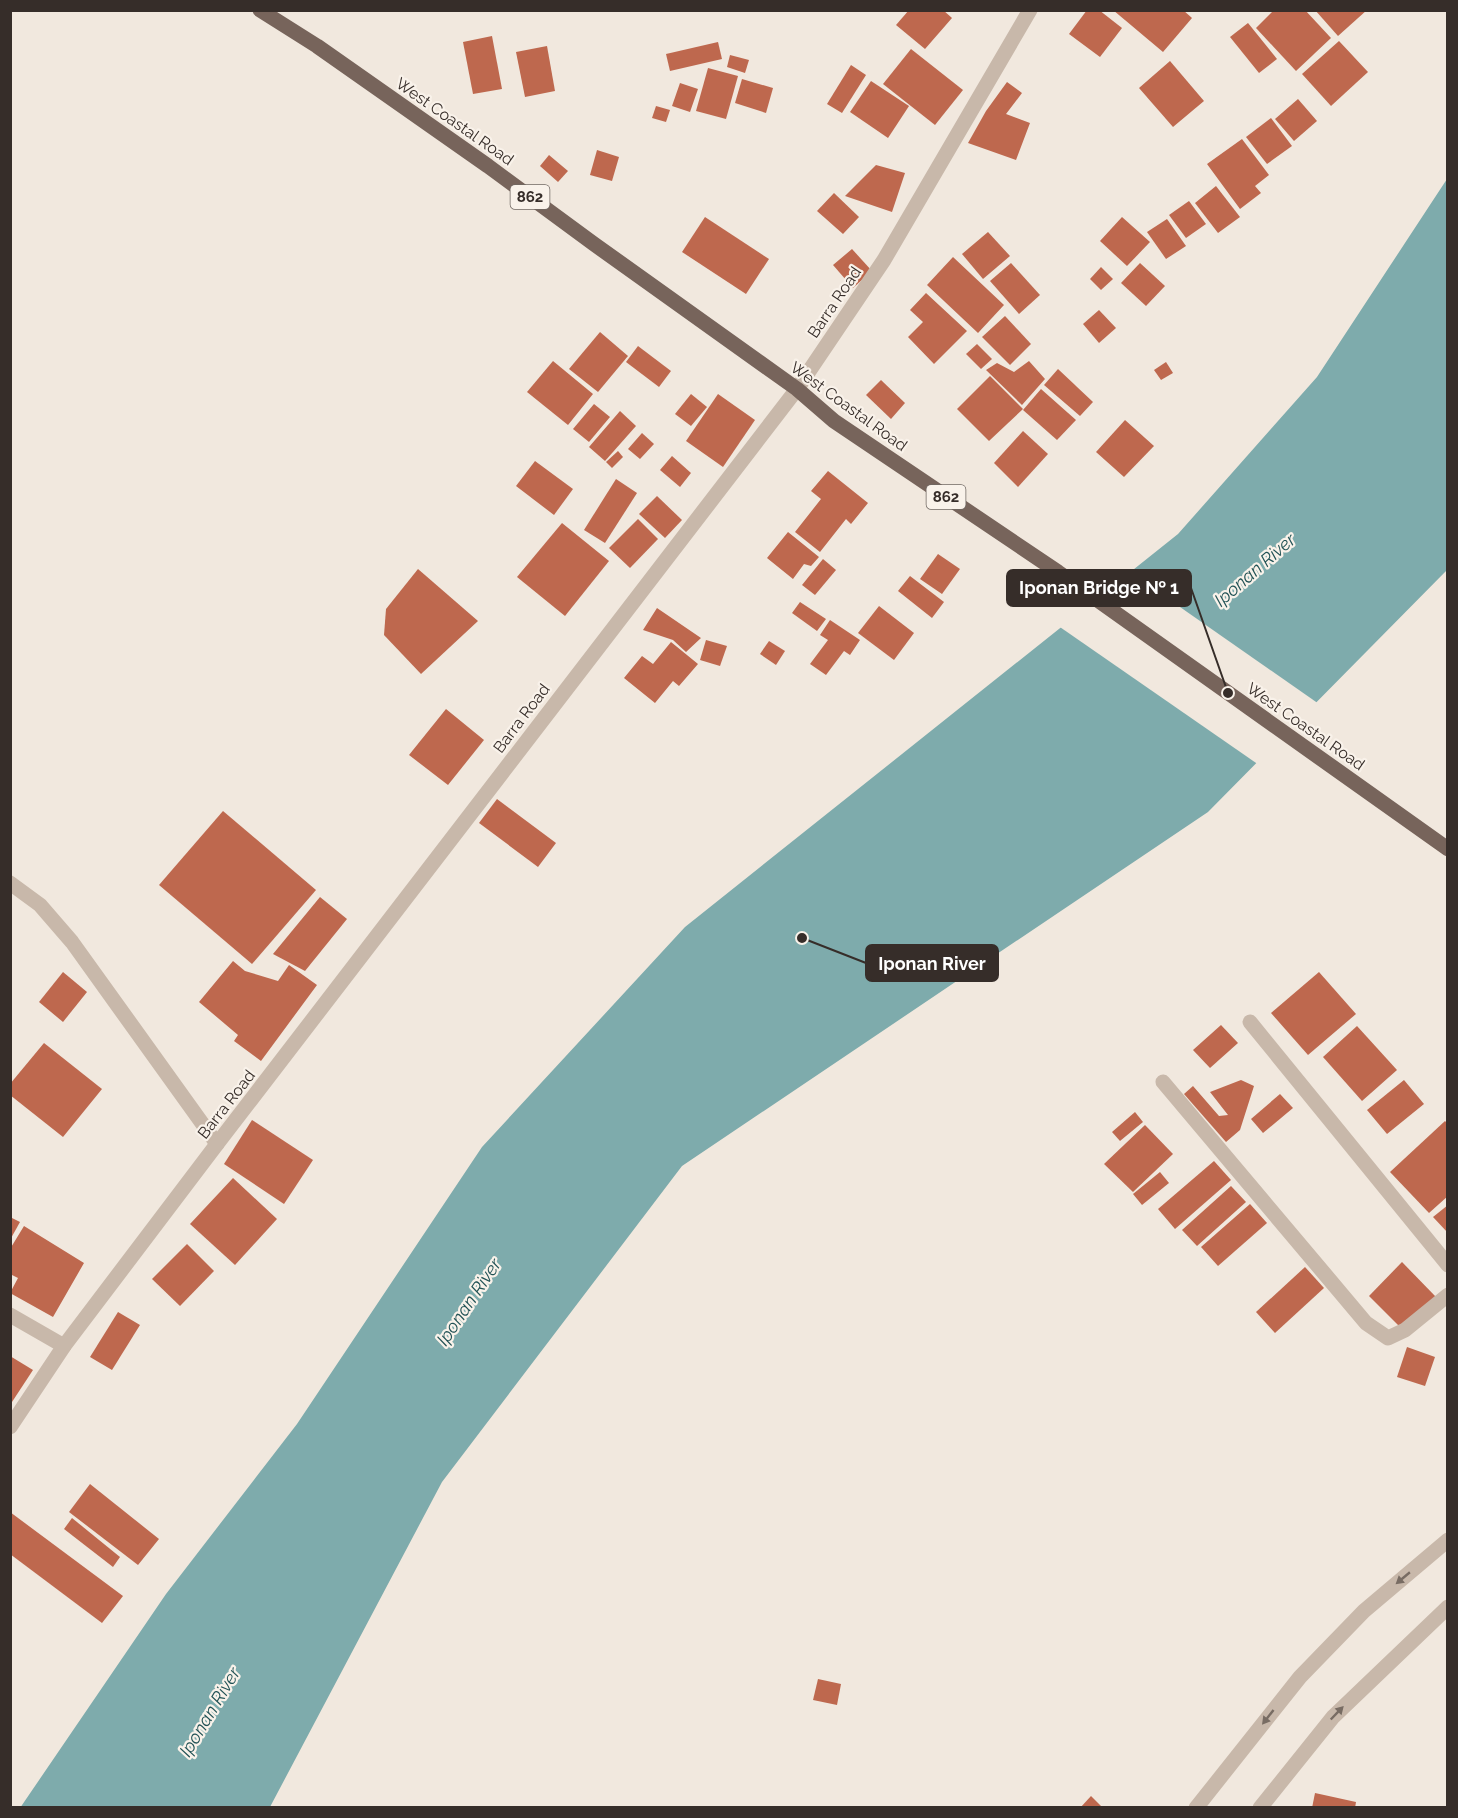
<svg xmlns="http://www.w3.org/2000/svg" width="1458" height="1818" font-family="Raleway,sans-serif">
	<rect width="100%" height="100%" fill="#f1e8de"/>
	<!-- water -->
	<path fill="#7eabac" d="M 1447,179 L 1447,570 L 1208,812 L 682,1166 L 442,1482 L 270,1807 L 20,1808 L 166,1594 L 297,1424 L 482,1147 L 685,927 L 1178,534 L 1317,377 Z"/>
	<!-- pier -->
	<path fill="#f1e8de" d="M 1127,570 L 1319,704 L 1259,765 L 1057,625 Z"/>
	<!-- building -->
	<g fill="#be684e">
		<path d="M 909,10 L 943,10 L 952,18 L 925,49 L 896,25 Z"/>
		<path d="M 1087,10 L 1099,10 L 1122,28 L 1100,57 L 1069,34 Z"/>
		<path d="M 1113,10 L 1183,10 L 1192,18 L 1163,52 Z"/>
		<path d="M 1274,10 L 1305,10 L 1331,38 L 1296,71 L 1256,28 Z"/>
		<path d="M 1315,10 L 1367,10 L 1338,36 Z"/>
		<path d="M 1248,23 L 1277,59 L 1259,73 L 1230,37 Z"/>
		<path d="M 492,36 L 502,89 L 473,94 L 463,42 Z"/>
		<path d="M 1339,41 L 1368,72 L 1331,106 L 1302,74 Z"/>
		<path d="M 718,42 L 722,59 L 670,71 L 666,54 Z"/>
		<path d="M 547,46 L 555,91 L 525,97 L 516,52 Z"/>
		<path d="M 911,49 L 963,90 L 935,125 L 883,84 Z"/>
		<path d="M 730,55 L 749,60 L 745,73 L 727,67 Z"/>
		<path d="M 1170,61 L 1204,101 L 1173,127 L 1139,88 Z"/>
		<path d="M 851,65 L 866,75 L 842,113 L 827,104 Z"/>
		<path d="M 708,68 L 738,76 L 726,119 L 696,111 Z"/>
		<path d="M 742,79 L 773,88 L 766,113 L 735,103 Z"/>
		<path d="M 871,81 L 909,106 L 888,138 L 850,112 Z"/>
		<path d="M 1007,82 L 1022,93 L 1006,114 L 1030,123 L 1016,160 L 968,143 L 986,111 Z"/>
		<path d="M 680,83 L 698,89 L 690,112 L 672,106 Z"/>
		<path d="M 1298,99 L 1317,121 L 1294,141 L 1275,119 Z"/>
		<path d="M 656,106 L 670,110 L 666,122 L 652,118 Z"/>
		<path d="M 1271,118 L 1292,146 L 1267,164 L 1246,137 Z"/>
		<path d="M 1242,139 L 1269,175 L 1255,186 L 1261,193 L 1240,209 L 1207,164 Z"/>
		<path d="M 597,150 L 619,157 L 612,181 L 590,175 Z"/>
		<path d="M 549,155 L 568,171 L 558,182 L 540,166 Z"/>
		<path d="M 876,165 L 905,173 L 892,212 L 845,196 Z"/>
		<path d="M 1216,186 L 1240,217 L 1218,233 L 1195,203 Z"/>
		<path d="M 834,193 L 859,217 L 843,234 L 817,211 Z"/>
		<path d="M 1189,201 L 1206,224 L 1186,238 L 1169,215 Z"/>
		<path d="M 705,217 L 769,259 L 746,294 L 682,252 Z"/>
		<path d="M 1122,217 L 1150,242 L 1127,266 L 1100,241 Z"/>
		<path d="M 1167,219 L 1186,246 L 1166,259 L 1147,232 Z"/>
		<path d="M 988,232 L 1010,256 L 983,279 L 962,254 Z"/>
		<path d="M 852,249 L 872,271 L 853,288 L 833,265 Z"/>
		<path d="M 953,257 L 1004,305 L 978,333 L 927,285 Z"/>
		<path d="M 1011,263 L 1040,295 L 1019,314 L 990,281 Z"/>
		<path d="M 1140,263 L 1165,286 L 1146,306 L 1121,283 Z"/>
		<path d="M 1101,267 L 1113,279 L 1101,290 L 1090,279 Z"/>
		<path d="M 926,293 L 967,331 L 934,364 L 908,337 L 923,322 L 910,310 Z"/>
		<path d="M 1099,310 L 1116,328 L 1099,343 L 1083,324 Z"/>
		<path d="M 1005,316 L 1031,344 L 1010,365 L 982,337 Z"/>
		<path d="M 600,332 L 628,356 L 598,392 L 569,369 Z"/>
		<path d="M 977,344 L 992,359 L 981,369 L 966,354 Z"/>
		<path d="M 638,346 L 671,371 L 659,387 L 626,362 Z"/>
		<path d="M 553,361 L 593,394 L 568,425 L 527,392 Z"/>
		<path d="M 1029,361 L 1045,379 L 1022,405 L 986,370 L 997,363 L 1014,372 Z"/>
		<path d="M 1166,362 L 1173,373 L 1161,380 L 1154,370 Z"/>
		<path d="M 1058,369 L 1093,402 L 1080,416 L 1044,385 Z"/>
		<path d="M 990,376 L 1023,409 L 989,441 L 957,409 Z"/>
		<path d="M 881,380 L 905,403 L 891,419 L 866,395 Z"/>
		<path d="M 1041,389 L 1076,420 L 1057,440 L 1023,410 Z"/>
		<path d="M 691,394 L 707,407 L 691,426 L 675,414 Z"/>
		<path d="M 718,394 L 755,420 L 723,467 L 686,441 Z"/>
		<path d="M 594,404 L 610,417 L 589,442 L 573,429 Z"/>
		<path d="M 620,411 L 636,426 L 605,461 L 589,447 Z"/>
		<path d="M 1125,420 L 1154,446 L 1124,477 L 1096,452 Z"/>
		<path d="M 1023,431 L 1048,454 L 1018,487 L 994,463 Z"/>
		<path d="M 642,433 L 654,444 L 640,459 L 628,449 Z"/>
		<path d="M 618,451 L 623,457 L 612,468 L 606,462 Z"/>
		<path d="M 672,456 L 691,473 L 680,487 L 660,470 Z"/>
		<path d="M 535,461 L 573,489 L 554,515 L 516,486 Z"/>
		<path d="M 828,471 L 868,503 L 851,524 L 846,519 L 820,552 L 795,532 L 821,499 L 811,491 Z"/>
		<path d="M 616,479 L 637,493 L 605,543 L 584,530 Z"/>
		<path d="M 657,496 L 682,520 L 665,538 L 639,514 Z"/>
		<path d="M 638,519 L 658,539 L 630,568 L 609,548 Z"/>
		<path d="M 562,523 L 609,561 L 565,616 L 517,577 Z"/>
		<path d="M 788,532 L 819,557 L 811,566 L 804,564 L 793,579 L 767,558 Z"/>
		<path d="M 938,554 L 960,569 L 942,594 L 920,579 Z"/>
		<path d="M 823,559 L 836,570 L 815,595 L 802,585 Z"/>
		<path d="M 418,569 L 478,621 L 421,674 L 384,635 L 386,609 Z"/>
		<path d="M 910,576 L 944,602 L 932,618 L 898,591 Z"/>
		<path d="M 800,602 L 826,619 L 817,631 L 792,613 Z"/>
		<path d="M 879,606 L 914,633 L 894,660 L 858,633 Z"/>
		<path d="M 657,608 L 701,638 L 686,652 L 673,640 L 643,630 Z"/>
		<path d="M 830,620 L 860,640 L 850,655 L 844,651 L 826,675 L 810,664 L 828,640 L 820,635 Z"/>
		<path d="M 706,640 L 727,646 L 720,666 L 700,660 Z"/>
		<path d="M 769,641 L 785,651 L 776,665 L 760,654 Z"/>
		<path d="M 671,642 L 698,664 L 679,686 L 673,681 L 655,703 L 624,678 L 642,656 L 653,664 Z"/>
		<path d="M 446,709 L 484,740 L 448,785 L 409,755 Z"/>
		<path d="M 497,799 L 556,843 L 538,867 L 479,823 Z"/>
		<path d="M 223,811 L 316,890 L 252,964 L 159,885 Z"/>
		<path d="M 320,897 L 347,919 L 305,971 L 273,954 Z"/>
		<path d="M 233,961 L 245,971 L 278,981 L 289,965 L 317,985 L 261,1061 L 234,1041 L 238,1035 L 199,1002 Z"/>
		<path d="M 63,972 L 87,992 L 63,1022 L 39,1002 Z"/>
		<path d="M 1319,972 L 1356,1014 L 1308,1055 L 1271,1013 Z"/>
		<path d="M 1221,1025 L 1238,1043 L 1210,1068 L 1193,1050 Z"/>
		<path d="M 1357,1026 L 1397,1070 L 1362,1101 L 1323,1057 Z"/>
		<path d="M 44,1043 L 102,1089 L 63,1137 L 10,1095 L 10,1084 Z"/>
		<path d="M 1241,1080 L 1254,1086 L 1240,1130 L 1226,1142 L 1184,1094 L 1193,1086 L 1219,1116 L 1228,1115 L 1210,1092 Z"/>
		<path d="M 1404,1080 L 1424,1104 L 1387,1134 L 1367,1110 Z"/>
		<path d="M 1280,1094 L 1293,1108 L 1263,1133 L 1251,1119 Z"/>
		<path d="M 1135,1112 L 1143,1122 L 1120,1141 L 1112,1132 Z"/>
		<path d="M 252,1120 L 313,1160 L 284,1204 L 224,1164 Z"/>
		<path d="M 1445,1121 L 1448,1124 L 1448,1196 L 1429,1213 L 1390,1172 Z"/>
		<path d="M 1145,1125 L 1173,1154 L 1133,1192 L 1104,1164 Z"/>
		<path d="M 1214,1161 L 1231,1180 L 1175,1229 L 1158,1209 Z"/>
		<path d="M 1160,1172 L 1169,1183 L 1142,1205 L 1133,1194 Z"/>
		<path d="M 233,1178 L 277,1219 L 235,1265 L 190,1224 Z"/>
		<path d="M 1231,1186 L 1246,1202 L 1197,1246 L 1182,1230 Z"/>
		<path d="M 1250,1204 L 1267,1223 L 1218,1266 L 1201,1247 Z"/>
		<path d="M 1448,1205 L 1448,1233 L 1433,1217 Z"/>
		<path d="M 10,1217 L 20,1222 L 10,1240 Z"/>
		<path d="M 24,1226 L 84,1263 L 53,1317 L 10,1293 L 18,1278 L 10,1274 L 10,1249 Z"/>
		<path d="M 187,1244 L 214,1271 L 180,1306 L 152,1279 Z"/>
		<path d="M 1402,1262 L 1436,1297 L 1399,1326 L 1369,1296 Z"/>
		<path d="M 1305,1267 L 1324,1288 L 1275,1333 L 1256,1312 Z"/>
		<path d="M 118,1312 L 140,1325 L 112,1370 L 90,1357 Z"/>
		<path d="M 1407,1347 L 1435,1357 L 1425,1386 L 1397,1377 Z"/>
		<path d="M 10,1356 L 33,1370 L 10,1405 Z"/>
		<path d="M 90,1484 L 159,1539 L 138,1565 L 69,1512 Z"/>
		<path d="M 10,1512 L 123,1596 L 102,1623 L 10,1554 Z"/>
		<path d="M 72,1518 L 120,1557 L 113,1567 L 64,1529 Z"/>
		<path d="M 818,1679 L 841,1684 L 837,1705 L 813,1700 Z"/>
		<path d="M 1315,1793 L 1356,1802 L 1355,1808 L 1312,1808 Z"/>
		<path d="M 1091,1796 L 1103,1808 L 1080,1808 Z"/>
	</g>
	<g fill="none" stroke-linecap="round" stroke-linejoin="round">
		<!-- minor -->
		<g stroke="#c8b8aa" stroke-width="15">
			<path d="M 797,389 L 884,260 L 1030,10"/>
			<path d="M 10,883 L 40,905 L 72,942 L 217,1144"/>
			<path d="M 1250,1022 L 1448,1265"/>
			<path d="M 1163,1082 L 1366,1323 L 1388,1338 L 1405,1330 L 1448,1295"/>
			<path d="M 10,1315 L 64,1346"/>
		</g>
		<!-- tertiary -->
		<g stroke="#c8b8aa" stroke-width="15">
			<path d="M 10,1427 L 64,1346 L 217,1144 L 797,389"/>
			<path d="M 1196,1808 L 1300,1677 L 1364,1611 L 1448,1540"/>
			<path d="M 1260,1808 L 1333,1717 L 1448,1607"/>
		</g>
		<!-- primary -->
		<path stroke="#77645b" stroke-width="15" d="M 260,10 L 317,46 L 488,166 L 594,244 L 797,389 L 834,421 L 1058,572 L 1448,849"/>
	</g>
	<!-- one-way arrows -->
	<defs><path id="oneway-solid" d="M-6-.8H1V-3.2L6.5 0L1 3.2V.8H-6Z" transform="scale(1.5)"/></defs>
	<g fill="#786c63">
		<use href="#oneway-solid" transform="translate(1403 1578) rotate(140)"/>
		<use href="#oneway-solid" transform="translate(1337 1713) rotate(-46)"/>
		<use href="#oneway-solid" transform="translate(1268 1717) rotate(128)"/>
	</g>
	<g text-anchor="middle" stroke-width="4.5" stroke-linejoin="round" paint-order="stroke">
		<!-- shield labels -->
		<g fill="#f9f2ea" stroke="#706863" stroke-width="1.5">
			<rect x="510.5" y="185" width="39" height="24" rx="4.5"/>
			<rect x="926.5" y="485" width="39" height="24" rx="4.5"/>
		</g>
		<g font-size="15" font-weight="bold" fill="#362d29">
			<text x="530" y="202">862</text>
			<text x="946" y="502">862</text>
		</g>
		<!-- street labels -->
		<g font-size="16" fill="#362d29" stroke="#f9f2ea">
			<text transform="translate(455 121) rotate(35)" y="6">West Coastal Road</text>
			<text transform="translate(834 302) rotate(-56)" y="6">Barra Road</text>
			<text transform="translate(849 406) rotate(36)" y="6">West Coastal Road</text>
			<text transform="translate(521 718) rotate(-53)" y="6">Barra Road</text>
			<text transform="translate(1306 726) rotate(35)" y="6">West Coastal Road</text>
			<text transform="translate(226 1104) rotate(-52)" y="6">Barra Road</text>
		</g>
		<!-- water labels -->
		<g font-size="18" font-style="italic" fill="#215255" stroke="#f9f2ea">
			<text transform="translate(1255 570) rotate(-41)" y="6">Iponan River</text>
			<text transform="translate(469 1302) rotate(-56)" y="6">Iponan River</text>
			<text transform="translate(210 1712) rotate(-59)" y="6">Iponan River</text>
		</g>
	</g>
	<!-- callouts -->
	<path fill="none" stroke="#362d29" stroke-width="2" d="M1228 693L1191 588M802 938L866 963"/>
	<g fill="#362d29" stroke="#f9f2ea" stroke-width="2">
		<circle cx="1228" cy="693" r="6"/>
		<circle cx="802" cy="938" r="6"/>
	</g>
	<g fill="#362d29" stroke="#362d29" stroke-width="2">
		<rect x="1007" y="570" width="184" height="36" rx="6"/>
		<rect x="866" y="945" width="132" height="36" rx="6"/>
	</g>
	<g font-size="18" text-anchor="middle" font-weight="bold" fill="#fff">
		<text x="1099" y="594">Iponan Bridge № 1</text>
		<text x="932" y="970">Iponan River</text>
	</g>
	<!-- border -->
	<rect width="1458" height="1818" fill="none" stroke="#362d29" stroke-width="24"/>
</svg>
